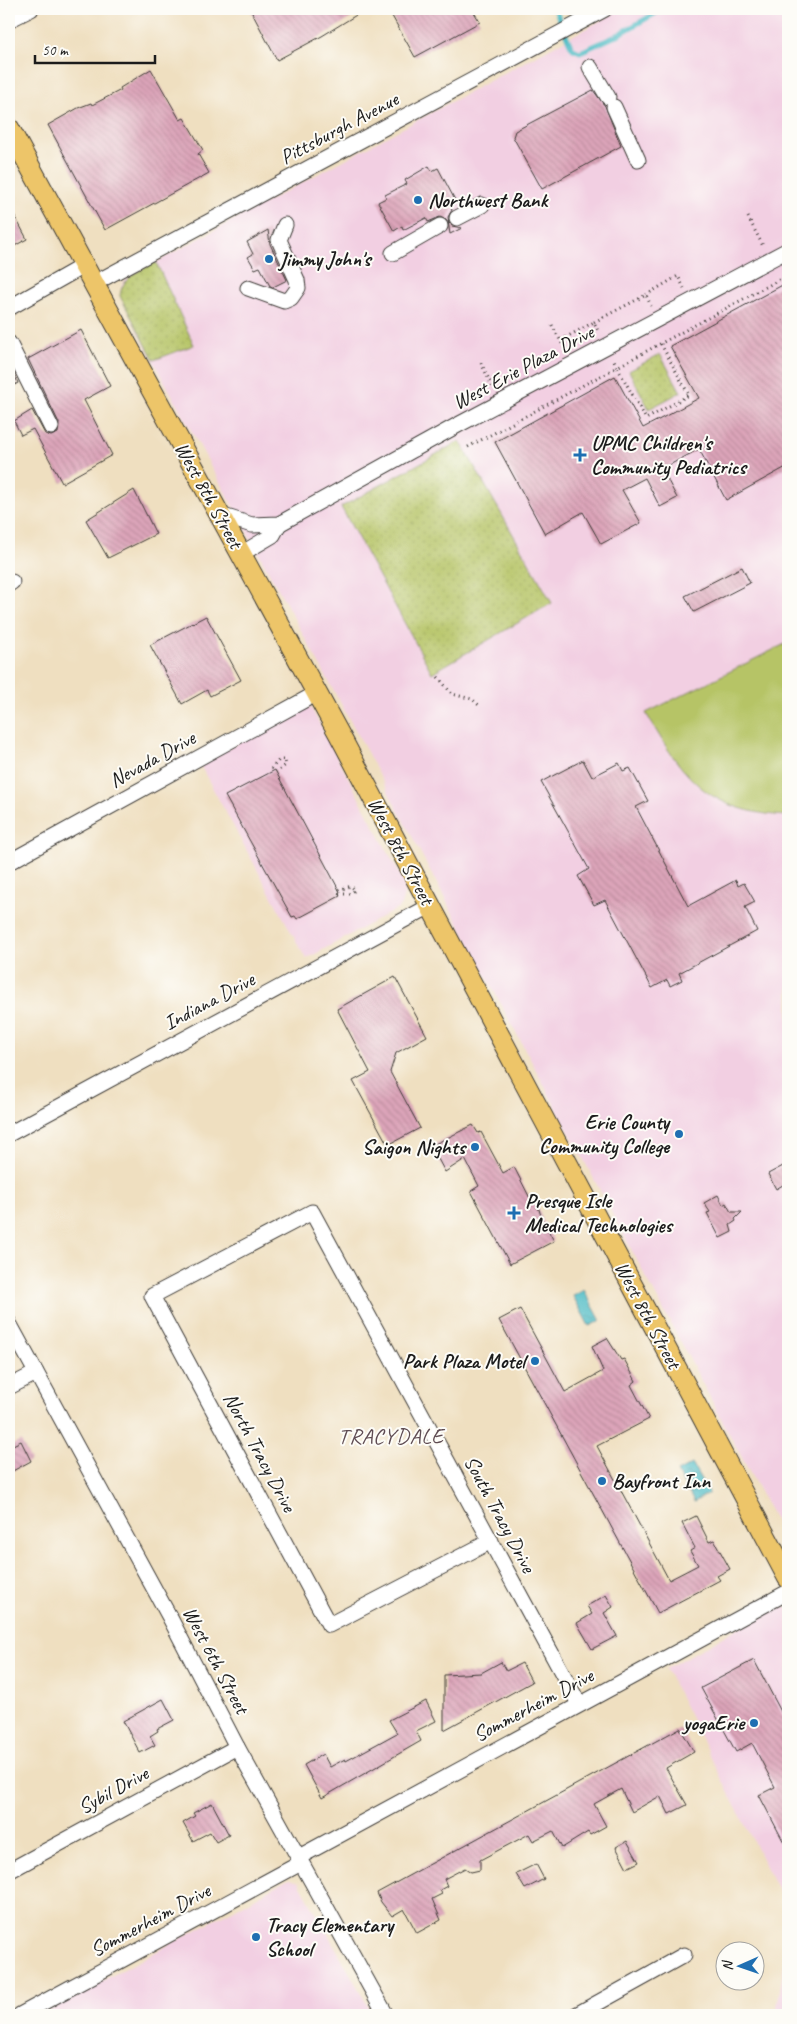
<svg xmlns="http://www.w3.org/2000/svg" width="797" height="2024" font-family="Caveat,sans-serif">
	<defs>
		<pattern id="grass-dots" width="8" height="8" patternUnits="userSpaceOnUse" patternTransform="scale(1.25)"><rect width="8" height="8" fill="#b6c466"/><path d="M2 2h.1M6 6h.1" fill="none" stroke="#9ca858" stroke-width="1.8" stroke-linecap="round"/></pattern>
		<pattern id="water-ripples" width="26" height="14" patternUnits="userSpaceOnUse" patternTransform="scale(1.25)"><rect width="26" height="14" fill="#4dbbc5"/><path d="M2 4q2-2 4 0t4 0M15 11q2-2 4 0t4 0" fill="none" stroke="#3f979f"/></pattern>
		<pattern id="building-back-hatch" width="6" height="6" patternUnits="userSpaceOnUse" patternTransform="scale(1.25)"><rect width="6" height="6" fill="#dca4b9"/><path d="M-1 5l2 2M0 0l6 6M5-1l2 2" fill="none" stroke="#bc8d9e"/></pattern>
	</defs>
	<rect width="100%" height="100%" fill="#fdfcf7"/>
	<filter id="ink" filterUnits="userSpaceOnUse"><feTurbulence type="fractalNoise" baseFrequency=".02" numOctaves="2"/><feDisplacementMap in="SourceGraphic" scale="10" xChannelSelector="R" yChannelSelector="G"/><feConvolveMatrix kernelMatrix="1 2 1 2 8 2 1 2 1" color-interpolation-filters="sRGB"/></filter>
	<filter id="wash" filterUnits="userSpaceOnUse"><feTurbulence type="fractalNoise" baseFrequency=".0096" numOctaves="4" result="noise"/><feDisplacementMap in="SourceGraphic" scale="20" xChannelSelector="R" yChannelSelector="G"/><feGaussianBlur stdDeviation="1.12" result="paint"/><feColorMatrix in="noise" values="0 0 0 0 0 0 0 0 0 0 0 0 0 0 0 0 0 1.4 0 .05"/><feComposite in="paint" operator="in"/></filter>
	<g filter="url(#wash)">
		<rect width="100%" height="100%" fill="#efdfc0"/>
		<!-- built -->
		<g fill="#f2cfe2">
			<path d="M 622,9 L 788,9 L 788,1537 L 783,1535 L 357,733 L 145,346 L 120,296 L 121,287 L 125,279 Z"/>
			<path d="M 310,706 L 405,884 L 405,890 L 401,905 L 397,909 L 306,959 L 200,765 L 281,718 Z"/>
			<path d="M 783,1605 L 788,1608 L 788,1928 L 785,1904 L 666,1669 L 761,1615 Z"/>
			<path d="M 289,1879 L 299,1882 L 373,2015 L 40,2015 Z"/>
			<path d="M 788,1944 L 788,2015 L 779,2015 L 777,2007 Z"/>
		</g>
		<!-- grass -->
		<g fill="url(#grass-dots)" stroke="#697041">
			<path d="M 156,262 L 194,345 L 154,360 L 120,296 C 122,276 140,271 156,262 Z"/>
			<path d="M 660,354 L 681,392 L 649,409 L 629,371 Z"/>
			<path d="M 460,441 L 552,603 L 432,673 L 341,507 Z"/>
		</g>
		<!-- park -->
		<path fill="#b6c466" stroke="#697041" d="M 787,643 L 788,816 C 708,812 683,778 646,713 Z"/>
		<!-- water -->
		<g fill="url(#water-ripples)" stroke="#346c70">
			<path d="M 584,1290 L 600,1319 L 600,1321 L 589,1326 L 573,1296 Z"/>
			<path d="M 692,1464 L 709,1493 L 694,1502 L 677,1472 Z"/>
		</g>
		<g fill="none" stroke-linecap="round" stroke-linejoin="round">
			<!-- stream -->
			<path stroke="#4dbbc5" stroke-width="5" d="M 555,9 L 570,44 L 573,49 L 580,52 L 616,36 L 663,9"/>
		</g>
		<g id="blocks">
			<!-- building -->
			<g fill="url(#building-back-hatch)">
				<path d="M 250,9 L 366,9 L 322,36 L 277,60 Z"/>
				<path d="M 388,9 L 472,9 L 480,22 L 415,57 Z"/>
				<path d="M 151,69 L 180,120 L 184,118 L 203,150 L 198,154 L 209,173 L 105,230 L 48,125 L 78,108 L 91,103 L 92,105 L 121,90 L 120,88 Z"/>
				<path d="M 593,90 L 605,106 L 621,146 L 542,189 L 513,137 L 515,131 Z"/>
				<path d="M 429,166 L 432,171 L 438,168 L 455,200 L 449,203 L 452,210 L 448,217 L 449,223 L 452,226 L 462,228 L 450,234 L 448,221 L 440,217 L 428,222 L 426,218 L 403,230 L 402,226 L 394,231 L 378,202 L 386,198 L 385,195 L 407,184 L 405,180 Z"/>
				<path d="M 9,205 L 27,239 L 9,249 Z"/>
				<path d="M 268,230 L 270,244 L 287,280 L 273,287 L 270,286 L 260,267 L 255,269 L 248,257 L 253,254 L 247,242 Z"/>
				<path d="M 788,282 L 788,466 L 726,500 L 699,449 L 662,469 L 677,498 L 660,507 L 645,478 L 622,490 L 641,523 L 601,544 L 583,512 L 545,534 L 495,442 L 615,376 L 643,428 L 664,417 L 699,398 L 670,346 Z"/>
				<path d="M 81,330 L 110,386 L 84,400 L 112,455 L 62,483 L 33,429 L 21,435 L 14,421 L 32,410 L 45,434 L 51,436 L 58,433 L 59,423 L 28,359 Z"/>
				<path d="M 11,368 L 18,383 L 9,388 L 9,370 Z"/>
				<path d="M 134,490 L 156,534 L 108,558 L 86,520 Z"/>
				<path d="M 742,567 L 750,583 L 694,612 L 685,596 Z"/>
				<path d="M 206,616 L 241,680 L 210,696 L 207,690 L 182,704 L 150,645 Z"/>
				<path d="M 583,760 L 592,777 L 619,763 L 623,771 L 630,768 L 648,801 L 636,807 L 688,906 L 736,880 L 738,886 L 744,883 L 755,902 L 745,907 L 757,931 L 679,973 L 682,980 L 670,986 L 667,980 L 652,988 L 605,900 L 594,905 L 578,876 L 589,869 L 541,782 Z"/>
				<path d="M 275,770 L 340,892 L 338,893 L 340,896 L 297,919 L 295,916 L 292,917 L 225,796 Z"/>
				<path d="M 395,977 L 427,1036 L 396,1053 L 390,1072 L 420,1128 L 388,1145 L 353,1081 L 370,1072 L 337,1009 Z"/>
				<path d="M 473,1125 L 478,1133 L 481,1132 L 503,1173 L 514,1167 L 532,1202 L 536,1200 L 542,1219 L 554,1241 L 510,1264 L 471,1191 L 479,1186 L 465,1159 L 445,1172 L 431,1146 Z"/>
				<path d="M 783,1166 L 788,1182 L 776,1189 L 768,1174 Z"/>
				<path d="M 718,1195 L 723,1205 L 726,1203 L 731,1212 L 742,1212 L 735,1219 L 736,1221 L 730,1225 L 732,1232 L 720,1238 L 707,1213 L 710,1212 L 704,1203 Z"/>
				<path d="M 520,1309 L 565,1392 L 603,1371 L 592,1346 L 607,1338 L 621,1360 L 624,1359 L 636,1381 L 631,1385 L 649,1419 L 597,1446 L 669,1580 L 698,1565 L 690,1551 L 695,1548 L 682,1523 L 696,1516 L 709,1542 L 714,1540 L 730,1569 L 717,1576 L 720,1580 L 658,1613 L 499,1320 Z"/>
				<path d="M 21,1441 L 31,1461 L 9,1473 L 9,1447 Z"/>
				<path d="M 606,1595 L 613,1607 L 604,1613 L 617,1636 L 592,1649 L 577,1623 L 592,1614 L 587,1606 Z"/>
				<path d="M 754,1660 L 788,1725 L 788,1850 L 759,1795 L 775,1787 L 752,1743 L 736,1752 L 701,1688 Z"/>
				<path d="M 501,1662 L 506,1671 L 522,1663 L 532,1682 L 444,1730 L 444,1675 L 481,1673 Z"/>
				<path d="M 163,1699 L 174,1720 L 157,1729 L 158,1731 L 150,1736 L 155,1745 L 140,1753 L 123,1721 Z"/>
				<path d="M 426,1701 L 436,1721 L 416,1731 L 421,1741 L 322,1798 L 304,1765 L 323,1754 L 330,1767 L 345,1759 L 346,1761 L 397,1733 L 389,1720 Z"/>
				<path d="M 680,1728 L 694,1752 L 666,1768 L 687,1805 L 669,1814 L 660,1796 L 632,1812 L 621,1789 L 594,1804 L 606,1826 L 590,1835 L 588,1832 L 562,1848 L 553,1831 L 533,1841 L 529,1834 L 480,1860 L 480,1870 L 471,1872 L 465,1868 L 444,1879 L 447,1886 L 440,1890 L 442,1894 L 432,1899 L 441,1920 L 417,1933 L 404,1909 L 392,1916 L 381,1902 L 377,1893 Z"/>
				<path d="M 212,1803 L 229,1835 L 216,1842 L 210,1832 L 193,1841 L 183,1823 L 195,1816 L 193,1813 Z"/>
				<path d="M 627,1841 L 639,1862 L 627,1868 L 616,1847 Z"/>
				<path d="M 536,1864 L 544,1879 L 525,1889 L 516,1874 Z"/>
			</g>
		</g>
	</g>
	<g filter="url(#ink)">
		<use href="#blocks" fill-opacity="0" stroke="#3c3935" stroke-width="1"/>
		<g fill="none" stroke-linecap="round" stroke-linejoin="round">
			<defs>
				<g id="minor">
					<path d="M 9,20 L 31,9"/>
					<path d="M 590,67 L 608,97"/>
					<path d="M 614,107 L 638,160"/>
					<path d="M 457,218 L 482,205"/>
					<path d="M 393,253 L 440,226"/>
					<path d="M 93,284 L 605,9"/>
					<path d="M 248,288 L 284,301 L 291,298 L 298,288 L 297,280 L 279,240 L 285,225"/>
					<path d="M 9,308 L 83,266"/>
					<path d="M 9,343 L 51,427"/>
					<path d="M 220,515 L 252,525 L 279,524 L 456,426 L 788,250"/>
					<path d="M 241,554 L 273,535 L 279,524"/>
					<path d="M 9,584 L 12,582"/>
					<path d="M 9,862 L 317,693"/>
					<path d="M 9,1134 L 430,906"/>
					<path d="M 9,1323 L 169,1616 L 237,1747 L 386,2015"/>
					<path d="M 9,1387 L 36,1373"/>
					<path d="M 491,1541 L 329,1625 L 152,1296 L 312,1212 L 579,1704"/>
					<path d="M 299,1857 L 788,1592"/>
					<path d="M 9,1871 L 237,1747"/>
					<path d="M 20,2015 L 301,1863"/>
					<path d="M 576,2015 L 684,1955"/>
				</g>
				<path id="major" d="M 9,128 L 339,734 L 788,1578"/>
			</defs>
			<!-- minor casing -->
			<use href="#minor" stroke="#3c3935" stroke-width="17"/>
			<!-- major casing -->
			<use href="#major" stroke="#3c3935" stroke-width="22"/>
			<!-- path -->
			<g stroke="#3c3935" stroke-width="3" stroke-dasharray="1 4" stroke-linecap="butt">
				<path d="M 748,217 L 764,248"/>
				<path d="M 646,295 L 678,276 L 684,288"/>
				<path d="M 594,322 L 646,295 L 651,306"/>
				<path d="M 552,325 L 566,351"/>
				<path d="M 561,340 L 594,322 L 599,333"/>
				<path d="M 661,344 L 689,395 L 646,419 L 617,367 L 788,275"/>
				<path d="M 481,363 L 494,390"/>
				<path d="M 468,447 L 617,367 L 613,358"/>
				<path d="M 438,677 L 452,694 L 472,699 L 481,707"/>
				<path d="M 271,769 L 279,760 L 285,760 L 286,765 L 276,772"/>
				<path d="M 339,894 L 350,894 L 355,890 L 351,886 L 339,890"/>
			</g>
			<!-- minor -->
			<use href="#minor" stroke="#fff" stroke-width="15"/>
			<!-- major -->
			<use href="#major" stroke="#edc569" stroke-width="20"/>
		</g>
	</g>
	<!-- markers -->
	<g fill="#1f6fb2" stroke="#fdfcf7" stroke-width="2">
		<circle cx="418" cy="200" r="5"/>
		<circle cx="269" cy="259" r="5"/>
		<path d="M577.5 447.5h5v5h5v5h-5v5h-5v-5h-5v-5h5z"/>
		<circle cx="679" cy="1134" r="5"/>
		<circle cx="475" cy="1147" r="5"/>
		<path d="M511.5 1205.5h5v5h5v5h-5v5h-5v-5h-5v-5h5z"/>
		<circle cx="535" cy="1361" r="5"/>
		<circle cx="602" cy="1481" r="5"/>
		<circle cx="754" cy="1723" r="5"/>
		<circle cx="256" cy="1937" r="5"/>
	</g>
	<g text-anchor="middle" stroke-width="4" stroke-linejoin="round" paint-order="stroke">
		<!-- street labels -->
		<g font-size="21" fill="#1c1c1c" stroke="#fdfcf7">
			<text transform="translate(339 128) rotate(-28)" y="7">Pittsburgh Avenue</text>
			<text transform="translate(523 367) rotate(-28)" y="7">West Erie Plaza Drive</text>
			<text transform="translate(209 495) rotate(61)" y="7">West 8th Street</text>
			<text transform="translate(152 759) rotate(-29)" y="7">Nevada Drive</text>
			<text transform="translate(401 851) rotate(62)" y="7">West 8th Street</text>
			<text transform="translate(209 1001) rotate(-28)" y="7">Indiana Drive</text>
			<text transform="translate(648 1315) rotate(62)" y="7">West 8th Street</text>
			<text transform="translate(260 1452) rotate(62)" y="7">North Tracy Drive</text>
			<text transform="translate(500 1514) rotate(62)" y="7">South Tracy Drive</text>
			<text transform="translate(216 1660) rotate(62)" y="7">West 6th Street</text>
			<text transform="translate(533 1705) rotate(-28)" y="7">Sommerheim Drive</text>
			<text transform="translate(113 1790) rotate(-29)" y="7">Sybil Drive</text>
			<text transform="translate(150 1920) rotate(-28)" y="7">Sommerheim Drive</text>
		</g>
		<!-- poi labels -->
		<g font-size="21" font-weight="bold" fill="#1c1c1c" stroke="#fdfcf7" text-anchor="start">
			<text x="428" y="207">Northwest Bank</text>
			<text x="279" y="266">Jimmy John's</text>
			<text x="591" y="450">UPMC Children's<tspan x="591" dy="24">Community Pediatrics</tspan></text>
			<text x="669" y="1129" text-anchor="end">Erie County<tspan x="669" dy="24">Community College</tspan></text>
			<text x="465" y="1154" text-anchor="end">Saigon Nights</text>
			<text x="525" y="1208">Presque Isle<tspan x="525" dy="24">Medical Technologies</tspan></text>
			<text x="525" y="1368" text-anchor="end">Park Plaza Motel</text>
			<text x="612" y="1488">Bayfront Inn</text>
			<text x="744" y="1730" text-anchor="end">yogaErie</text>
			<text x="266" y="1932">Tracy Elementary<tspan x="266" dy="24">School</tspan></text>
		</g>
		<!-- neighbourhood labels -->
		<g font-size="22" letter-spacing="1" fill="#5f4c53" stroke="#fdfcf7">
			<text x="391" y="1443">TRACYDALE</text>
		</g>
	</g>
	<!-- margin -->
	<rect width="797" height="2024" fill="none" stroke="#fdfcf7" stroke-width="30"/>
	<!-- north arrow -->
	<g transform="translate(740 1966) rotate(268)"><circle r="24" fill="#fdfcf7" stroke="#a3a29f"/>
	<path d="M0-4L9 19L0 12L-9 19Z" fill="#1f6fb2"/>
	<text y="-8" font-size="14" font-weight="bold" text-anchor="middle" fill="#1c1c1c">N</text>
	</g>
	<!-- scale -->
	<path d="M35 55v8h120v-8" fill="none" stroke="#1c1c1c" stroke-width="2.5"/>
	<text x="42" y="55" font-size="15" fill="#1c1c1c" stroke="#fdfcf7" stroke-width="4" paint-order="stroke">50 m</text>
</svg>
